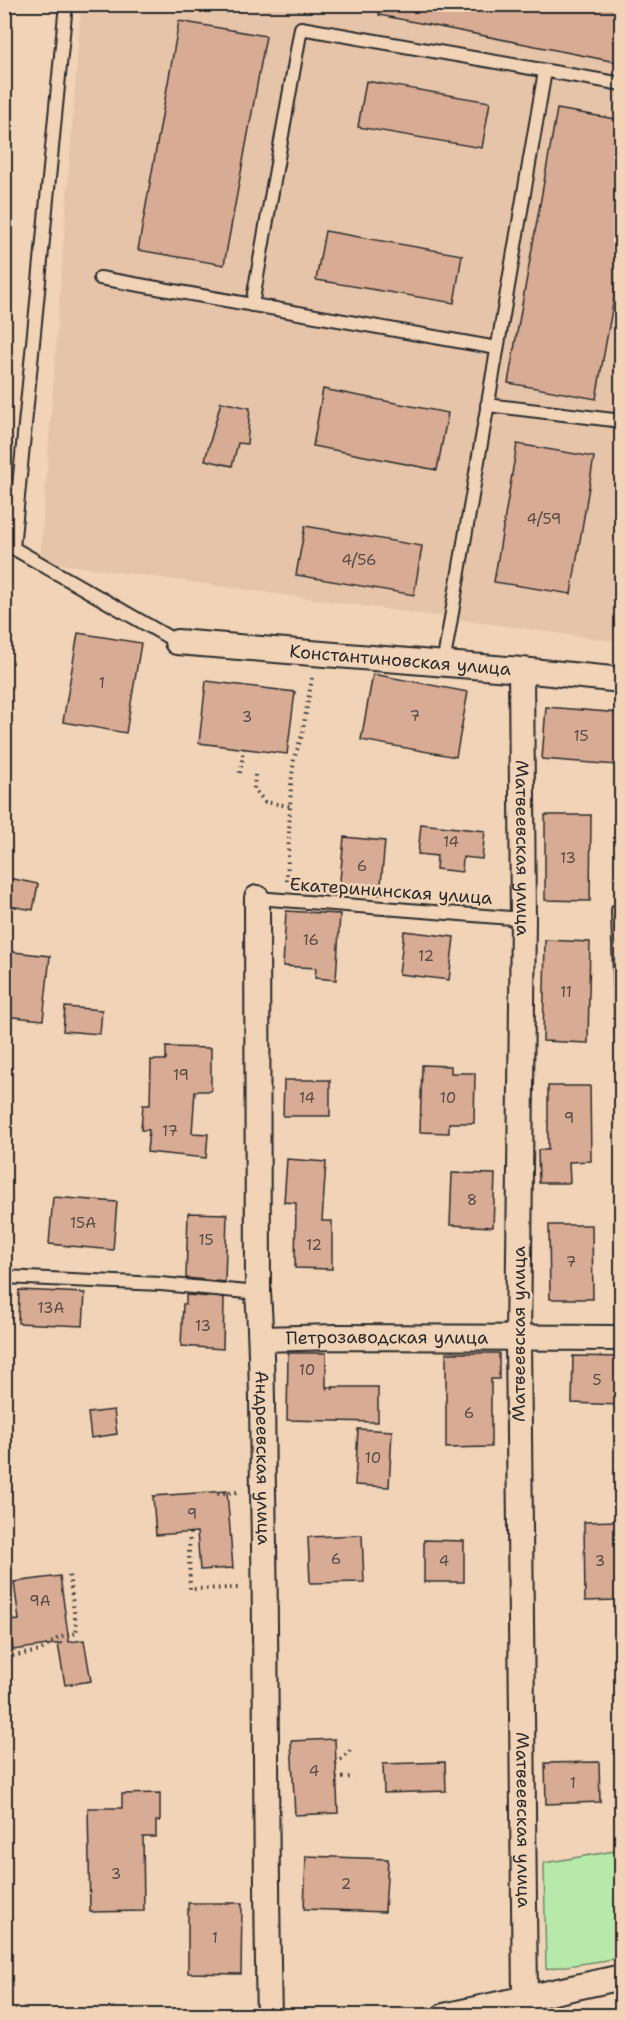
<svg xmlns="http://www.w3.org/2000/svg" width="626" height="2020" font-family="'Shantell Sans',sans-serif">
	<rect width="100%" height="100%" fill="#f1d3b7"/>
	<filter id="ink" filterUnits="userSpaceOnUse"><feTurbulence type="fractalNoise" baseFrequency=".0167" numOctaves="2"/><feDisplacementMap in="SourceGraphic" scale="12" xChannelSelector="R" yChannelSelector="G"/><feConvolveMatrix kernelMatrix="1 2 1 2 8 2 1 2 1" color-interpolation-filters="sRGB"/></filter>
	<g filter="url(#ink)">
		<!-- built -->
		<path fill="#e6c4a9" d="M 81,5 L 621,5 L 621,642 L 40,561 Z"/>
		<!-- green -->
		<path fill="#b7eaaa" stroke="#718a6a" stroke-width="1.5" d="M 621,1850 L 621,1958 L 546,1969 L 544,1863 Z"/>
		<!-- building -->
		<g fill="#d8ab94" stroke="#2b2b2b" stroke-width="1.5">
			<path d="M 380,4 L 621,4 L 621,63 L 379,15 Z"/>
			<path d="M 179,21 L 266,36 L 224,265 L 138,250 Z"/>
			<path d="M 366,81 L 490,102 L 482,148 L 358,127 Z"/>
			<path d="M 557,109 L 621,120 L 621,259 L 596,399 L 508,383 Z"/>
			<path d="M 325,231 L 462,255 L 454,303 L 316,280 Z"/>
			<path d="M 323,389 L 448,413 L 437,470 L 313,446 Z"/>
			<path d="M 221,402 L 250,408 L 247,444 L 238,443 L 232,466 L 205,460 Z"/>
			<path d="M 517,444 L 594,457 L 571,594 L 494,582 Z"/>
			<path d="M 305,526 L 422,546 L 414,595 L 296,575 Z"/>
			<path d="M 78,633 L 141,643 L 126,733 L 63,722 Z"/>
			<path d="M 373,674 L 468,692 L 456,757 L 361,740 Z"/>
			<path d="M 206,681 L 295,692 L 287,754 L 199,743 Z"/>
			<path d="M 546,707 L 620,713 L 617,765 L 542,759 Z"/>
			<path d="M 545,815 L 591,815 L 590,901 L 545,900 Z"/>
			<path d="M 421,824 L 485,831 L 482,859 L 463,857 L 462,872 L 436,869 L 437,856 L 418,854 Z"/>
			<path d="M 344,837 L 385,841 L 380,895 L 339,891 Z"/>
			<path d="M 4,877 L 38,884 L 33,910 L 4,905 Z"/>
			<path d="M 286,911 L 340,914 L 336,980 L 315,978 L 316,968 L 283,966 Z"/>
			<path d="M 404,931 L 454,937 L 449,980 L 399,974 Z"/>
			<path d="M 545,940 L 590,942 L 588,1043 L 543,1041 Z"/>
			<path d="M 4,951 L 50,956 L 43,1020 L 4,1016 Z"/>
			<path d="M 65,1007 L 102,1010 L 100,1034 L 63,1031 Z"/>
			<path d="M 166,1047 L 211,1048 L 211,1091 L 195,1091 L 192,1133 L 208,1134 L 206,1158 L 147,1152 L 149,1130 L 141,1130 L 143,1105 L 150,1105 L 151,1060 L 166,1060 Z"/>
			<path d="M 422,1065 L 451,1066 L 451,1073 L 475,1073 L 474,1123 L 449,1123 L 449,1133 L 420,1132 Z"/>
			<path d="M 284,1080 L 330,1080 L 330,1116 L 283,1116 Z"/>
			<path d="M 548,1086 L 590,1086 L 591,1161 L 569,1162 L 570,1183 L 539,1183 L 538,1150 L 548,1150 Z"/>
			<path d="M 287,1159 L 326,1162 L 322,1221 L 332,1221 L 332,1269 L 295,1268 L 296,1203 L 284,1202 Z"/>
			<path d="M 452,1173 L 495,1174 L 493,1227 L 450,1225 Z"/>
			<path d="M 53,1197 L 117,1202 L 113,1250 L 49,1244 Z"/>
			<path d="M 188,1213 L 227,1214 L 225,1282 L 186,1278 Z"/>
			<path d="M 549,1225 L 592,1225 L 593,1299 L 550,1299 Z"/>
			<path d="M 19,1290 L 85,1293 L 83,1326 L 18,1323 Z"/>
			<path d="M 186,1295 L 224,1298 L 223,1349 L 181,1346 L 183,1304 L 186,1304 Z"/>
			<path d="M 288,1353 L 326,1353 L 326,1387 L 378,1387 L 378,1422 L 287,1420 Z"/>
			<path d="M 446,1353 L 499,1353 L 499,1379 L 491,1379 L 491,1447 L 446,1448 Z"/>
			<path d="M 573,1356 L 621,1357 L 621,1405 L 572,1403 Z"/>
			<path d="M 114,1410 L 117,1434 L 91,1438 L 88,1413 Z"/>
			<path d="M 358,1429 L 392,1431 L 389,1487 L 355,1485 Z"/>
			<path d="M 227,1491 L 233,1568 L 200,1570 L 197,1532 L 156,1535 L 153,1496 Z"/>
			<path d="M 615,1521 L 616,1600 L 585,1601 L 584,1522 Z"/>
			<path d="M 362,1535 L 364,1582 L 310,1583 L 308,1537 Z"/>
			<path d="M 424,1540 L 464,1541 L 464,1582 L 424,1582 Z"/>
			<path d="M 60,1576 L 69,1642 L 84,1640 L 91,1681 L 65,1685 L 58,1644 L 62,1643 L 13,1650 L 9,1621 L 19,1620 L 14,1582 Z"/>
			<path d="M 335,1739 L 338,1813 L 295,1815 L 291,1741 Z"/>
			<path d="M 445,1762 L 446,1791 L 384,1793 L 383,1764 Z"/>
			<path d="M 599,1762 L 600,1802 L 546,1804 L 545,1763 Z"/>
			<path d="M 160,1793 L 160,1821 L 156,1821 L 156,1837 L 143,1837 L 144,1911 L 90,1912 L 88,1808 L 122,1808 L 122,1794 Z"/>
			<path d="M 306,1856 L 388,1859 L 385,1912 L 304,1909 Z"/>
			<path d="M 188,1903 L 242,1903 L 241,1974 L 188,1973 Z"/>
		</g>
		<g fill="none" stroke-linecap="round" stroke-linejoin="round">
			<defs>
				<g id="service">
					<path d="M 66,4 L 13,548 L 177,642"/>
					<path d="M 100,278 L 497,348"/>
					<path d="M 252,305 L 301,28 L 622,84"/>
					<path d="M 487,405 L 622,421"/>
					<path d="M 443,665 L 545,71"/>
					<path d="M 257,898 L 523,919"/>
					<path d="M 618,910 L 622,1043"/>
					<path d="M 4,1277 L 161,1284 L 258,1293"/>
				</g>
				<g id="minor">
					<path id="s1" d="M 177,642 L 521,670 L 622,680"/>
					<path id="s2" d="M 521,670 L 523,919 L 518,1339 L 525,1998"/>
					<path id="s3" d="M 257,898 L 258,1293 C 263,1360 262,1426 263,1493 C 267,1667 265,1841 269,2016"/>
					<path id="s4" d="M 261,1339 L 336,1337 L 622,1338"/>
					<path d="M 444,2016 L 622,1977"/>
				</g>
			</defs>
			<!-- service casing -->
			<use href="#service" stroke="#2b2b2b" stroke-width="16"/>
			<!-- minor casing -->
			<use href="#minor" stroke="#2b2b2b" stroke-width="28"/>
			<!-- path -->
			<g stroke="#2b2b2b" stroke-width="4" stroke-dasharray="1.5 4.5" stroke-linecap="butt">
				<path d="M 240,773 L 244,749"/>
				<path d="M 255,775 L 254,789 L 265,802 L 290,806"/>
				<path d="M 287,881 L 291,785 L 294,759 L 302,735 L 312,678"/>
				<path d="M 326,1388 L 337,1388"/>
				<path d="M 217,1491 L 215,1494 L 237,1492"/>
				<path d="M 190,1533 L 189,1552 L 190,1589 L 241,1588"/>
				<path d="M 4,1639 L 7,1657 L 40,1651 L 58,1638 L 77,1633 L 69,1575"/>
				<path d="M 336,1764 L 353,1748"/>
				<path d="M 336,1778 L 354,1777"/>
			</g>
			<!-- service -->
			<use href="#service" stroke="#f1d3b7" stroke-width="12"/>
			<!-- minor -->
			<use href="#minor" stroke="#f1d3b7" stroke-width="24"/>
		</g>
	</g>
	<g text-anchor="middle" stroke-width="5" stroke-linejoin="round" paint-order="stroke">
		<!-- number labels -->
		<g font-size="15" fill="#564b45">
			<text x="544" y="524">4/59</text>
			<text x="359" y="565">4/56</text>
			<text x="102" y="688">1</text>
			<text x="415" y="721">7</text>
			<text x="247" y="722">3</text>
			<text x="581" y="741">15</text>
			<text x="451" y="847">14</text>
			<text x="568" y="863">13</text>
			<text x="362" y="871">6</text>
			<text x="311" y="945">16</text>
			<text x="426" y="961">12</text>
			<text x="566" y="997">11</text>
			<text x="181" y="1080">19</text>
			<text x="307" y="1103">14</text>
			<text x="448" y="1103">10</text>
			<text x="569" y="1123">9</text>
			<text x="170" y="1136">17</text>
			<text x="472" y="1205">8</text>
			<text x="83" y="1228">15А</text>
			<text x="206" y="1245">15</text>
			<text x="314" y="1250">12</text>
			<text x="571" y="1267">7</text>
			<text x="51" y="1313">13А</text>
			<text x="203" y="1331">13</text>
			<text x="307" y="1375">10</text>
			<text x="597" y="1385">5</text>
			<text x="469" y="1418">6</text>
			<text x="373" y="1463">10</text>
			<text x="192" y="1519">9</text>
			<text x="336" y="1564">6</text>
			<text x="444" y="1566">4</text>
			<text x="600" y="1566">3</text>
			<text x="40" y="1606">9А</text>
			<text x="314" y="1776">4</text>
			<text x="573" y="1788">1</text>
			<text x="116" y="1879">3</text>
			<text x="346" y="1889">2</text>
			<text x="215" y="1943">1</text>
		</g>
		<!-- street labels -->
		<g font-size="18" fill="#2b2b2b" stroke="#f1d3b7">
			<text dy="6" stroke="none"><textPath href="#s1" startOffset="224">Константиновская улица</textPath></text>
			<text dy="6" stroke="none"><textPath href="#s2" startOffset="178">Матвеевская улица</textPath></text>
			<text transform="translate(391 891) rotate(4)" y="6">Екатерининская улица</text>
			<text transform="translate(519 1334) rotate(-90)" y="6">Матвеевская улица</text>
			<text dy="6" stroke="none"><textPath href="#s4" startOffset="126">Петрозаводская улица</textPath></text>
			<text dy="6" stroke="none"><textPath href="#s3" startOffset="560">Андреевская улица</textPath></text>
			<text dy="6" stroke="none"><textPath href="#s2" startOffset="1150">Матвеевская улица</textPath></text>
		</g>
	</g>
	<!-- margin -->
	<rect width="626" height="2020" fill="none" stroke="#f1d3b7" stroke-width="24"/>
	<rect x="12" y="12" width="602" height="1996" fill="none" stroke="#2b2b2b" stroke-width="2" filter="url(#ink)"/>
</svg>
